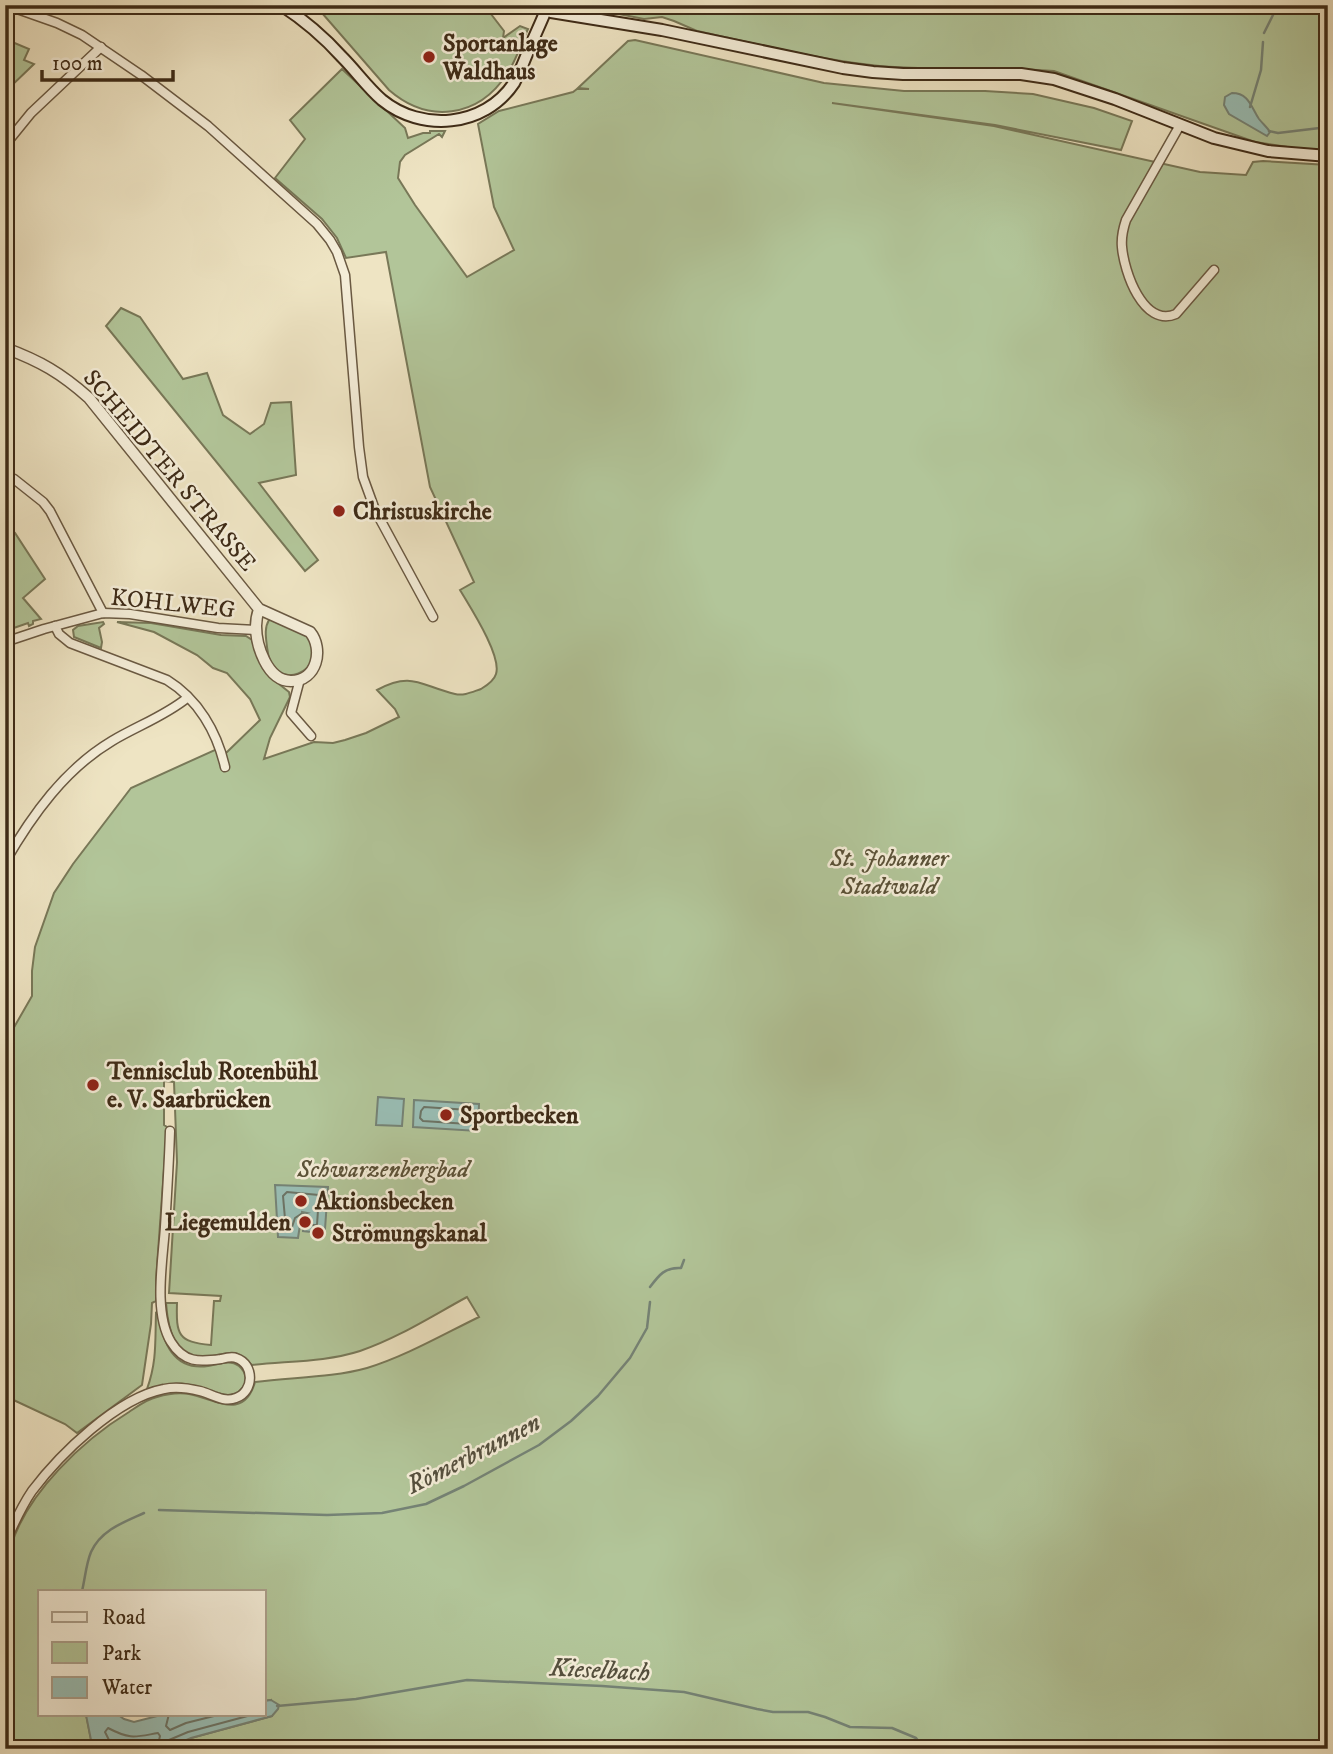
<svg xmlns="http://www.w3.org/2000/svg" width="1333" height="1754" font-family="'IM FELL DW Pica',serif">
	<rect width="100%" height="100%" fill="#eee4c3"/>
	<filter id="stains"><feTurbulence type="fractalNoise" baseFrequency=".00286" numOctaves="4"/><feColorMatrix values="0 0 0 0 .2 0 0 0 0 .09 0 0 0 0 .02 0 0 0 .5 -.17"/></filter>
	<radialGradient id="worn" r=".72"><stop offset=".6" stop-color="#630" stop-opacity="0"/><stop offset="1" stop-color="#630" stop-opacity=".3"/></radialGradient>
	<!-- green -->
	<g fill="#b2c599" stroke="#787858" stroke-width="2">
		<path d="M 315,5 L 484,5 L 504,31 L 503,38 L 520,26 L 528,29 C 521,44 516,61 507,74 C 478,118 428,124 389,90 Z"/>
		<path d="M 573,5 L 1328,5 L 1328,151 L 1294,148 L 1255,142 L 1054,71 C 993,66 932,72 871,65 C 812,58 754,43 697,31 L 674,21 L 662,17 L 644,19 Z"/>
		<path d="M 5,39 L 29,49 L 24,60 L 34,64 L 5,92 Z"/>
		<path d="M 635,40 L 824,83 L 904,91 L 985,91 L 1033,94 L 1094,108 L 1132,121 L 1121,150 L 995,125 L 832,103 L 994,126 L 1200,172 L 1246,175 L 1253,162 L 1263,161 L 1328,165 L 1328,1749 L 166,1749 L 191,1738 L 272,1716 L 271,1700 L 264,1701 L 264,1591 L 40,1591 L 40,1714 L 86,1714 L 91,1740 L 96,1749 L 24,1749 L 5,1738 C 5,1702 5,1666 5,1631 C 5,1603 4,1572 11,1546 C 27,1493 83,1440 129,1412 C 138,1406 147,1399 157,1397 C 167,1394 178,1392 189,1394 C 215,1399 244,1421 255,1382 C 292,1377 331,1378 367,1368 C 404,1357 444,1334 479,1317 L 467,1297 C 432,1316 398,1338 360,1351 C 326,1362 288,1361 252,1365 C 247,1361 242,1354 234,1353 C 225,1352 216,1356 207,1357 C 174,1360 168,1329 166,1303 L 177,1303 C 176,1335 178,1342 211,1345 L 214,1301 L 220,1301 L 221,1296 L 169,1293 L 177,1162 L 174,1082 L 164,1081 L 164,1125 L 167,1127 L 156,1280 L 156,1301 L 152,1303 L 151,1324 L 142,1385 L 77,1433 L 65,1424 L 5,1396 L 5,1043 L 32,996 L 32,971 L 35,947 L 54,893 L 73,864 L 131,788 L 217,749 L 226,753 L 260,720 L 250,699 L 227,673 L 213,668 L 197,655 L 154,632 L 117,622 L 151,623 L 221,635 L 246,636 L 252,640 L 262,667 L 269,676 L 289,692 L 290,697 L 270,738 L 264,759 L 314,742 L 333,743 L 345,740 L 366,733 L 399,717 L 395,709 L 377,690 C 412,671 421,686 455,694 C 464,696 472,692 481,689 C 486,686 494,681 496,674 C 502,656 470,607 460,590 L 474,582 L 430,487 L 386,252 L 346,258 L 337,238 L 322,219 L 275,178 L 305,139 L 290,120 L 342,69 L 405,128 L 408,138 L 423,133 L 430,133 L 430,131 L 445,131 L 442,137 L 439,134 L 405,155 L 400,162 L 398,178 L 415,205 L 467,277 L 514,250 L 494,207 L 478,124 L 499,111 L 573,92 L 577,89 L 589,89 L 578,88 L 628,41 Z"/>
		<path d="M 121,308 L 140,317 L 183,379 L 207,373 L 223,415 L 250,434 L 264,424 L 271,403 L 291,402 L 296,475 L 259,483 L 318,560 L 305,571 L 106,326 Z"/>
		<path d="M 5,524 L 15,533 L 45,579 L 23,598 L 41,619 L 33,621 L 33,624 L 29,626 L 28,623 L 5,631 Z"/>
		<path d="M 269,620 L 273,620 C 282,624 303,630 308,637 C 332,669 272,699 267,647 C 266,638 264,628 269,620 Z"/>
		<path d="M 103,622 L 104,624 L 99,628 L 102,642 L 101,648 L 74,637 L 73,630 L 78,626 Z"/>
		<path d="M 156,1313 L 158,1314 C 163,1342 173,1371 208,1366 C 219,1364 230,1359 239,1366 C 255,1380 239,1400 221,1394 C 186,1383 184,1380 147,1389 C 157,1361 155,1342 156,1313 Z"/>
	</g>
	<!-- water -->
	<g fill="#99beb5" stroke="#758376" stroke-width="2">
		<path d="M 1232,93 C 1249,93 1251,107 1259,119 C 1263,124 1267,127 1270,132 L 1267,136 L 1229,114 L 1224,105 L 1225,97 Z"/>
		<path d="M 378,1097 L 404,1099 L 402,1126 L 376,1125 Z"/>
		<path d="M 414,1100 L 479,1104 L 478,1131 L 413,1127 Z"/>
		<path d="M 275,1185 L 328,1187 L 325,1229 L 321,1229 L 324,1232 L 323,1237 L 313,1237 L 311,1232 L 303,1231 L 304,1214 L 307,1213 L 302,1212 L 298,1238 L 278,1237 Z"/>
		<path d="M 271,1700 L 279,1705 L 278,1709 L 272,1716 L 191,1738 L 166,1749 L 96,1749 L 91,1740 L 86,1715 L 86,1714 L 117,1714 L 124,1719 L 134,1722 L 165,1714 L 264,1714 L 264,1701 Z"/>
	</g>
	<g fill="none" stroke-linecap="round" stroke-linejoin="round">
		<!-- shore -->
		<g stroke="#6c7466" stroke-width="2">
			<path d="M 424,1107 L 469,1110 L 472,1113 L 471,1121 L 468,1124 L 423,1121 L 420,1118 L 421,1111 Z"/>
			<path d="M 287,1192 L 319,1195 L 317,1225 L 312,1225 L 308,1217 L 301,1214 L 295,1218 L 291,1230 L 286,1230 L 283,1196 Z"/>
			<path d="M 169,1714 L 166,1726 L 170,1730 L 186,1723 L 222,1714"/>
			<path d="M 111,1749 L 110,1742 L 105,1732 L 108,1728 C 131,1740 135,1737 158,1733 L 160,1736 L 157,1749"/>
			<path d="M 166,1749 L 167,1744 L 169,1740 L 188,1732 L 255,1714"/>
		</g>
		<!-- stream -->
		<g stroke="#758376" stroke-width="2.5">
			<path d="M 1264,33 L 1278,5"/>
			<path d="M 1250,107 L 1261,70 L 1263,42"/>
			<path d="M 1269,131 L 1278,133 L 1328,127"/>
			<path d="M 650,1287 C 659,1275 665,1267 681,1268 L 684,1260"/>
			<path d="M 159,1510 L 327,1515 L 382,1513 L 426,1504 L 464,1486 L 539,1445 L 571,1421 L 598,1396 L 630,1358 L 647,1328 L 650,1302"/>
			<path d="M 82,1591 C 85,1579 86,1564 91,1552 C 101,1530 124,1522 144,1513"/>
			<path d="M 277,1706 L 356,1699 L 467,1680 L 602,1686 L 684,1692 L 757,1709 L 773,1712 L 808,1712 L 825,1717 L 850,1727 L 892,1728 L 916,1738 L 924,1749"/>
		</g>
		<defs>
			<g id="minor">
				<path d="M 6,5 L 57,23 L 82,35 L 141,75 L 208,126 L 317,224 L 330,240 L 337,252 L 345,275 L 359,447 L 363,477 L 375,510 L 433,617"/>
				<path d="M 1180,125 L 1126,220 C 1123,229 1121,237 1122,247 C 1124,271 1143,328 1176,314 L 1214,270"/>
				<path d="M 5,145 L 31,113 L 101,47"/>
				<path d="M 14,479 L 43,502 L 50,511 L 103,613"/>
				<path d="M 55,626 L 59,634 L 70,643 L 167,680 C 198,699 217,732 225,767"/>
				<path d="M 5,642 L 44,629 L 103,613 L 130,614 L 218,628 L 256,630"/>
				<path d="M 300,679 L 291,713 L 311,736"/>
				<path d="M 5,862 C 32,815 65,769 112,741 C 137,726 165,716 187,698"/>
				<path d="M 5,1543 C 13,1525 21,1507 32,1491 C 60,1454 117,1398 164,1389 C 176,1386 188,1388 200,1391 C 212,1394 223,1403 236,1398 C 254,1392 255,1364 236,1358 C 232,1356 225,1358 221,1359 C 199,1362 184,1363 171,1342 C 153,1312 163,1259 165,1227 C 167,1195 169,1163 170,1131"/>
			</g>
			<g id="tertiary">
				<path d="M 5,348 C 40,361 61,373 89,398 L 259,609 L 310,632 C 324,649 317,681 291,681 C 267,681 256,645 256,626 C 256,620 257,615 259,609"/>
				<path d="M 5,1746 L 11,1749"/>
			</g>
			<g id="secondary">
				<path d="M 281,5 C 304,20 324,37 342,57 C 356,71 367,87 382,100 C 421,132 484,128 514,83 C 519,74 523,64 527,54 C 533,39 540,25 546,10"/>
				<path d="M 536,5 L 551,12 L 662,30 L 843,68 L 873,72 L 903,74 L 1021,74 L 1054,79 L 1115,99 L 1214,138 L 1268,151 L 1328,156"/>
			</g>
		</defs>
		<!-- minor casing -->
		<use href="#minor" stroke="#6a5942" stroke-width="11"/>
		<!-- tertiary casing -->
		<use href="#tertiary" stroke="#6a5942" stroke-width="13"/>
		<!-- secondary casing -->
		<use href="#secondary" stroke="#3e2b17" stroke-width="14"/>
		<!-- minor -->
		<use href="#minor" stroke="#f4edd8" stroke-width="8"/>
		<!-- tertiary -->
		<use href="#tertiary" stroke="#f4edd8" stroke-width="10"/>
		<!-- secondary -->
		<use href="#secondary" stroke="#f4edd8" stroke-width="10"/>
	</g>
	<!-- markers -->
	<g fill="#8f2418" stroke="#f4edd8" stroke-width="2.5">
		<circle cx="429" cy="57" r="7"/>
		<circle cx="339" cy="511" r="7"/>
		<circle cx="93" cy="1085" r="7"/>
		<circle cx="446" cy="1115" r="7"/>
		<circle cx="301" cy="1201" r="7"/>
		<circle cx="305" cy="1222" r="7"/>
		<circle cx="318" cy="1233" r="7"/>
	</g>
	<g text-anchor="middle" stroke-width="5" stroke-linejoin="round" paint-order="stroke">
		<!-- poi labels -->
		<g font-size="24" font-weight="bold" fill="#3e2b17" stroke="#f4edd8" text-anchor="start">
			<text x="443" y="51">Sportanlage<tspan x="443" dy="28">Waldhaus</tspan></text>
			<text x="353" y="519">Christuskirche</text>
			<text x="107" y="1079">Tennisclub Rotenbühl<tspan x="107" dy="28">e. V. Saarbrücken</tspan></text>
			<text x="460" y="1123">Sportbecken</text>
			<text x="315" y="1209">Aktionsbecken</text>
			<text x="291" y="1230" text-anchor="end">Liegemulden</text>
			<text x="332" y="1241">Strömungskanal</text>
		</g>
		<!-- street labels -->
		<g font-size="24" fill="#3e2b17" stroke="#f4edd8">
			<text transform="translate(170 470) rotate(50)" y="8">SCHEIDTER STRASSE</text>
			<text transform="translate(173 603) rotate(6)" y="8">KOHLWEG</text>
		</g>
		<!-- park labels -->
		<g font-size="24" font-style="italic" fill="#5b5238" stroke="#f4edd8">
			<text x="889" y="866">St. Johanner<tspan x="889" dy="28">Stadtwald</tspan></text>
			<text x="383" y="1177">Schwarzenbergbad</text>
		</g>
		<!-- water labels -->
		<g font-size="26" font-style="italic" fill="#55503e" stroke="#f4edd8">
			<text transform="translate(473 1453) rotate(-27)" y="9">Römerbrunnen</text>
			<text transform="translate(600 1669) rotate(3)" y="9">Kieselbach</text>
		</g>
	</g>
	<!-- margin -->
	<rect width="1333" height="1754" fill="none" stroke="#eee4c3" stroke-width="28"/>
	<rect x="7" y="7" width="1319" height="1740" fill="none" stroke="#3e2b17" stroke-width="3.5"/>
	<rect x="14" y="14" width="1305" height="1726" fill="none" stroke="#3e2b17" stroke-width="2"/>
	<!-- legend -->
	<rect x="38" y="1590" width="228" height="126" fill="#f4edd8" stroke="#ab9f8b" stroke-width="2"/>
	<rect x="52" y="1612" width="35" height="10" fill="#f4edd8" stroke="#ab9f8b" stroke-width="2"/>
	<text x="102" y="1624" font-size="21" fill="#3e2b17">Road</text>
	<rect x="52" y="1642" width="35" height="21" fill="#b2c599" stroke="#ab9f8b" stroke-width="2"/>
	<text x="102" y="1660" font-size="21" fill="#3e2b17">Park</text>
	<rect x="52" y="1677" width="35" height="21" fill="#99beb5" stroke="#ab9f8b" stroke-width="2"/>
	<text x="102" y="1694" font-size="21" fill="#3e2b17">Water</text>
	<!-- scale -->
	<path d="M42 70v10h131v-10" fill="none" stroke="#3e2b17" stroke-width="3.5"/>
	<text x="52" y="70" font-size="21" fill="#3e2b17" stroke="#f4edd8" stroke-width="5" paint-order="stroke">100 m</text>
	<rect width="100%" height="100%" filter="url(#stains)"/>
	<rect width="100%" height="100%" fill="url(#worn)"/>
</svg>
